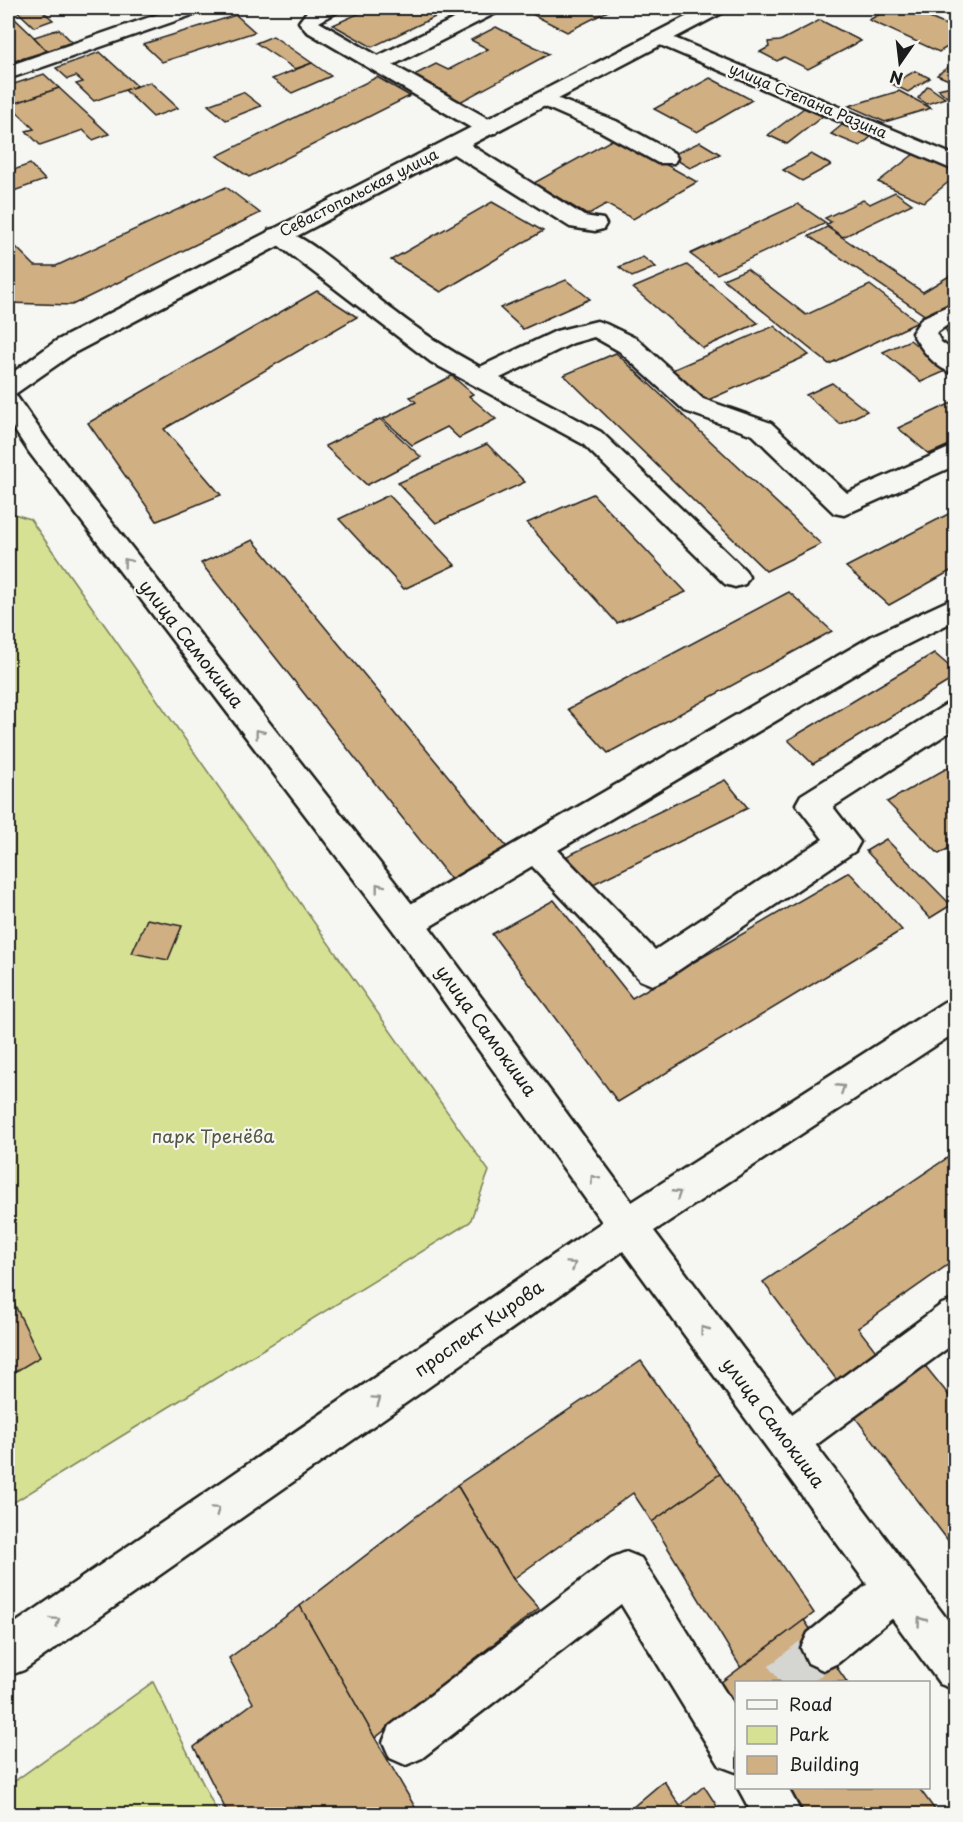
<svg xmlns="http://www.w3.org/2000/svg" width="963" height="1822" font-family="'Playpen Sans',sans-serif">
	<rect width="100%" height="100%" fill="#f6f6f2"/>
	<filter id="ink" filterUnits="userSpaceOnUse"><feTurbulence type="fractalNoise" baseFrequency=".0167" numOctaves="2"/><feDisplacementMap in="SourceGraphic" scale="12" xChannelSelector="R" yChannelSelector="G"/><feConvolveMatrix kernelMatrix="1 2 1 2 8 2 1 2 1" color-interpolation-filters="sRGB"/></filter>
	<g filter="url(#ink)">
		<!-- green -->
		<g fill="#d6e194" stroke="#797e58" stroke-width="1.5">
			<path d="M 8,512 L 30,519 L 489,1171 L 470,1222 L 8,1506 Z"/>
			<path d="M 153,1682 L 218,1814 L 8,1814 L 8,1786 Z"/>
		</g>
		<!-- building -->
		<g fill="#d0af83" stroke="#1c1c1c" stroke-width="1.5">
			<path d="M 14,8 L 39,8 L 53,20 L 34,27 Z"/>
			<path d="M 371,8 L 454,8 L 372,47 L 333,25 Z"/>
			<path d="M 537,8 L 614,8 L 567,32 L 528,12 Z"/>
			<path d="M 890,8 L 938,8 L 925,16 L 956,29 L 956,42 L 939,52 L 869,20 Z"/>
			<path d="M 236,15 L 255,32 L 162,62 L 143,44 Z"/>
			<path d="M 13,17 L 34,37 L 47,51 L 8,63 L 8,19 Z"/>
			<path d="M 820,20 L 861,41 L 808,69 L 784,57 L 777,61 L 760,52 L 769,47 L 768,42 L 780,41 Z"/>
			<path d="M 496,27 L 549,54 L 458,103 L 410,77 L 436,64 L 448,70 L 488,49 L 471,40 Z"/>
			<path d="M 59,29 L 72,42 L 47,51 L 34,37 Z"/>
			<path d="M 273,36 L 312,63 L 295,69 L 256,43 Z"/>
			<path d="M 100,52 L 137,86 L 94,101 L 76,84 L 83,82 L 76,76 L 68,79 L 56,68 Z"/>
			<path d="M 955,62 L 956,83 L 937,75 Z"/>
			<path d="M 312,63 L 331,76 L 292,93 L 272,79 Z"/>
			<path d="M 915,71 L 930,78 L 908,92 L 892,84 Z"/>
			<path d="M 44,74 L 59,88 L 10,105 L 8,103 L 8,86 Z"/>
			<path d="M 377,77 L 410,96 L 249,177 L 217,156 Z"/>
			<path d="M 710,78 L 752,100 L 697,132 L 654,109 Z"/>
			<path d="M 150,82 L 178,108 L 153,117 L 125,90 Z"/>
			<path d="M 956,85 L 956,95 L 947,97 L 938,89 Z"/>
			<path d="M 928,86 L 945,98 L 927,104 L 918,98 Z"/>
			<path d="M 59,88 L 109,134 L 93,140 L 83,130 L 40,145 L 26,131 L 34,129 L 10,105 Z"/>
			<path d="M 899,91 L 931,108 L 885,122 L 849,106 Z"/>
			<path d="M 243,92 L 261,106 L 226,120 L 208,105 Z"/>
			<path d="M 804,108 L 823,116 L 787,144 L 768,135 Z"/>
			<path d="M 842,125 L 871,137 L 860,146 L 831,134 Z"/>
			<path d="M 617,137 L 697,182 L 633,219 L 606,204 L 587,215 L 534,183 Z"/>
			<path d="M 700,142 L 720,154 L 690,168 L 670,156 Z"/>
			<path d="M 811,154 L 831,165 L 802,181 L 783,170 Z"/>
			<path d="M 914,154 L 956,172 L 956,176 L 924,202 L 878,182 Z"/>
			<path d="M 30,164 L 45,180 L 8,193 L 8,172 Z"/>
			<path d="M 226,187 L 260,213 L 72,305 L 8,303 L 8,239 L 35,266 L 56,266 Z"/>
			<path d="M 895,192 L 912,204 L 843,237 L 826,225 L 831,222 L 825,218 L 863,200 L 870,204 Z"/>
			<path d="M 492,202 L 543,231 L 441,292 L 391,260 Z"/>
			<path d="M 798,204 L 826,223 L 717,274 L 690,254 Z"/>
			<path d="M 827,227 L 923,292 L 954,273 L 956,300 L 926,316 L 809,236 Z"/>
			<path d="M 643,257 L 656,267 L 632,277 L 619,267 Z"/>
			<path d="M 687,265 L 758,323 L 703,348 L 633,288 Z"/>
			<path d="M 747,269 L 806,315 L 870,285 L 918,322 L 829,364 L 723,279 Z"/>
			<path d="M 566,280 L 590,299 L 523,329 L 500,308 Z"/>
			<path d="M 317,291 L 357,317 L 164,429 L 221,495 L 157,521 L 88,423 Z"/>
			<path d="M 956,317 L 956,341 L 950,341 L 942,319 Z"/>
			<path d="M 774,326 L 809,355 L 706,401 L 672,370 Z"/>
			<path d="M 910,340 L 948,370 L 921,382 L 883,352 Z"/>
			<path d="M 616,353 L 821,544 L 766,571 L 564,375 Z"/>
			<path d="M 452,376 L 473,394 L 469,396 L 496,419 L 459,438 L 447,427 L 412,445 L 383,419 L 416,402 L 410,397 Z"/>
			<path d="M 832,383 L 867,411 L 840,424 L 806,395 Z"/>
			<path d="M 956,401 L 956,442 L 929,454 L 898,428 Z"/>
			<path d="M 380,419 L 421,457 L 367,485 L 325,446 Z"/>
			<path d="M 487,444 L 525,482 L 436,523 L 398,483 Z"/>
			<path d="M 593,494 L 686,592 L 617,623 L 527,523 Z"/>
			<path d="M 389,495 L 455,565 L 404,589 L 339,519 Z"/>
			<path d="M 956,510 L 956,568 L 889,605 L 846,567 Z"/>
			<path d="M 253,540 L 510,851 L 453,882 L 201,563 Z"/>
			<path d="M 789,592 L 832,631 L 608,753 L 568,709 Z"/>
			<path d="M 934,653 L 956,672 L 956,677 L 813,764 L 788,740 Z"/>
			<path d="M 956,763 L 956,844 L 939,854 L 887,802 Z"/>
			<path d="M 725,780 L 748,808 L 587,887 L 565,857 Z"/>
			<path d="M 886,839 L 951,905 L 930,918 L 866,851 Z"/>
			<path d="M 849,872 L 902,930 L 618,1102 L 492,934 L 554,900 L 632,998 Z"/>
			<path d="M 147,919 L 182,926 L 168,960 L 132,953 Z"/>
			<path d="M 956,1152 L 956,1259 L 858,1328 L 882,1359 L 842,1387 L 763,1282 Z"/>
			<path d="M 8,1291 L 40,1357 L 8,1376 Z"/>
			<path d="M 918,1357 L 956,1404 L 956,1551 L 848,1408 Z"/>
			<path d="M 641,1361 L 720,1474 L 652,1522 L 633,1493 L 513,1579 L 457,1485 Z"/>
			<path d="M 720,1474 L 814,1613 L 741,1668 L 652,1522 Z"/>
			<path d="M 457,1485 L 513,1579 L 539,1608 L 375,1738 L 300,1606 Z"/>
			<path d="M 300,1606 L 375,1738 L 419,1814 L 228,1814 L 194,1747 L 253,1703 L 229,1658 Z"/>
			<path d="M 804,1620 L 847,1682 L 736,1682 L 736,1708 L 720,1683 Z"/>
			<path d="M 664,1781 L 680,1806 L 704,1786 L 722,1814 L 636,1814 L 632,1808 Z"/>
			<path d="M 788,1788 L 919,1788 L 938,1814 L 805,1814 Z"/>
		</g>
		<g fill="none" stroke-linecap="round" stroke-linejoin="round">
			<!-- minor-tunnel -->
			<path stroke="#d5d5d2" stroke-width="40" stroke-dasharray="40 20" stroke-linecap="butt" d="M 781,1682 L 823,1648"/>
			<defs>
				<g id="minor">
					<path d="M 176,8 L 204,8 L 201,12 L 8,79 L 8,66 Z"/>
					<path d="M 314,8 L 340,8 L 337,12 L 319,22 L 378,56 L 476,8 L 501,8 L 498,12 L 393,65 L 496,123 L 499,128 L 496,133 L 480,133 L 306,31 L 299,22 L 308,10 Z"/>
					<path d="M 660,32 L 956,156 L 956,171 L 653,42 L 650,38 L 653,34 Z"/>
					<path d="M 543,93 L 616,121 L 674,153 L 677,158 L 674,163 L 658,163 L 600,131 L 536,103 L 532,99 L 536,95 Z"/>
					<path d="M 455,138 L 463,140 L 584,216 L 603,219 L 606,224 L 603,229 L 595,231 L 570,227 L 447,150 L 444,145 L 447,140 Z"/>
					<path d="M 277,228 C 313,237 363,288 394,311 C 421,332 450,351 480,367 L 556,331 L 597,321 L 606,324 L 637,339 L 703,399 L 771,423 L 847,493 L 956,445 L 956,465 L 844,515 L 834,513 L 753,435 L 685,411 L 619,351 L 594,337 L 573,343 L 500,378 L 601,432 L 745,570 L 749,577 L 745,584 L 735,587 L 725,584 L 583,444 L 431,362 L 265,235 L 269,230 Z"/>
					<path d="M 956,302 L 956,319 L 936,333 L 941,342 L 956,353 L 956,374 C 935,369 922,350 912,333 L 922,318 Z"/>
					<path d="M 956,597 L 956,620 L 894,651 L 558,850 L 655,950 L 823,839 L 796,804 L 801,795 L 945,705 L 956,702 L 956,728 L 833,807 L 860,842 L 855,851 L 664,980 L 652,985 L 640,980 L 532,866 L 419,933 L 407,937 L 395,933 L 390,923 L 395,913 L 874,635 Z"/>
					<path d="M 956,1299 L 956,1342 L 801,1456 L 787,1462 L 773,1456 L 767,1442 L 773,1428 L 942,1304 Z"/>
					<path d="M 626,1552 L 641,1558 L 736,1709 L 736,1772 L 720,1766 L 621,1604 L 422,1758 L 406,1765 L 390,1758 L 383,1742 L 390,1726 L 611,1558 Z"/>
					<path d="M 896,1567 L 911,1573 L 917,1588 L 911,1603 L 838,1663 L 823,1670 L 808,1663 L 801,1648 L 808,1633 L 881,1573 Z"/>
					<path d="M 738,1788 L 788,1788 L 802,1814 L 752,1814 Z"/>
				</g>
				<path id="major" d="M 703,8 L 727,8 L 724,12 L 74,353 L 15,394 L 47,440 L 419,913 L 632,1202 L 944,1002 L 956,998 L 956,1032 L 654,1231 L 956,1631 L 956,1690 L 940,1684 L 623,1251 L 24,1670 L 8,1676 L 8,1628 L 602,1222 L 395,933 L 29,452 L 8,420 L 8,376 L 56,341 Z"/>
			</defs>
			<!-- minor casing -->
			<use href="#minor" stroke="#1c1c1c" stroke-width="5"/>
			<!-- major casing -->
			<use href="#major" stroke="#1c1c1c" stroke-width="5"/>
			<!-- minor -->
			<use href="#minor" fill="#f6f6f2" fill-rule="evenodd"/>
			<!-- major -->
			<use href="#major" fill="#f6f6f2" fill-rule="evenodd"/>
		</g>
		<!-- one-way arrows -->
		<defs><path id="oneway-chevron" d="M-2-3.5L2.5 0L-2 3.5" fill="none" stroke-width="1.6" stroke-linecap="round" stroke-linejoin="round" transform="scale(1.5)"/></defs>
		<g stroke="#949492">
			<use href="#oneway-chevron" transform="translate(127 562) rotate(-128)"/>
			<use href="#oneway-chevron" transform="translate(259 733) rotate(-128)"/>
			<use href="#oneway-chevron" transform="translate(379 887) rotate(-128)"/>
			<use href="#oneway-chevron" transform="translate(841 1088) rotate(-33)"/>
			<use href="#oneway-chevron" transform="translate(594 1179) rotate(-126)"/>
			<use href="#oneway-chevron" transform="translate(677 1194) rotate(-33)"/>
			<use href="#oneway-chevron" transform="translate(572 1265) rotate(-34)"/>
			<use href="#oneway-chevron" transform="translate(704 1330) rotate(-127)"/>
			<use href="#oneway-chevron" transform="translate(377 1400) rotate(-35)"/>
			<use href="#oneway-chevron" transform="translate(216 1510) rotate(-35)"/>
			<use href="#oneway-chevron" transform="translate(56 1621) rotate(-35)"/>
			<use href="#oneway-chevron" transform="translate(921 1621) rotate(-127)"/>
		</g>
	</g>
	<g text-anchor="middle" stroke-width="4.5" stroke-linejoin="round" paint-order="stroke">
		<!-- far-street labels -->
		<g font-size="15" fill="#1c1c1c" stroke="#f6f6f2">
			<text transform="translate(808 101) rotate(23)" y="5">улица Степана Разина</text>
			<text transform="translate(359 193) rotate(-27)" y="5">Севастопольская улица</text>
		</g>
		<!-- street labels -->
		<g font-size="18" fill="#1c1c1c" stroke="#f6f6f2">
			<text transform="translate(191 644) rotate(52)" y="6">улица Самокиша</text>
			<text transform="translate(486 1031) rotate(54)" y="6">улица Самокиша</text>
			<text transform="translate(479 1329) rotate(-35)" y="6">проспект Кирова</text>
			<text transform="translate(773 1423) rotate(53)" y="6">улица Самокиша</text>
		</g>
		<!-- park labels -->
		<g font-size="18" fill="#545740" stroke="#f6f6f2">
			<text x="213" y="1143">парк Тренёва</text>
		</g>
	</g>
	<!-- margin -->
	<rect width="963" height="1822" fill="none" stroke="#f6f6f2" stroke-width="30"/>
	<rect x="15" y="15" width="933" height="1792" fill="none" stroke="#1c1c1c" stroke-width="2" filter="url(#ink)"/>
	<!-- legend -->
	<rect x="735" y="1681" width="195" height="108" fill="#f6f6f2" stroke="#9f9f9c" stroke-width="1.5"/>
	<rect x="747" y="1700" width="30" height="9" fill="#f6f6f2" stroke="#9f9f9c" stroke-width="1.5"/>
	<text x="789" y="1711" font-size="18" fill="#1c1c1c">Road</text>
	<rect x="747" y="1726" width="30" height="18" fill="#d6e194" stroke="#9f9f9c" stroke-width="1.5"/>
	<text x="789" y="1741" font-size="18" fill="#1c1c1c">Park</text>
	<rect x="747" y="1756" width="30" height="18" fill="#d0af83" stroke="#9f9f9c" stroke-width="1.5"/>
	<text x="789" y="1771" font-size="18" fill="#1c1c1c">Building</text>
	<!-- north arrow -->
	<g transform="translate(900 63) rotate(194)" stroke="#f6f6f2" stroke-width="4.5" paint-order="stroke">
	<path d="M0-4.5L10 22L0 15L-10 22Z" fill="#1c1c1c"/>
	<text y="-9" font-size="16" font-weight="bold" text-anchor="middle" fill="#1c1c1c">N</text>
	</g>
</svg>
